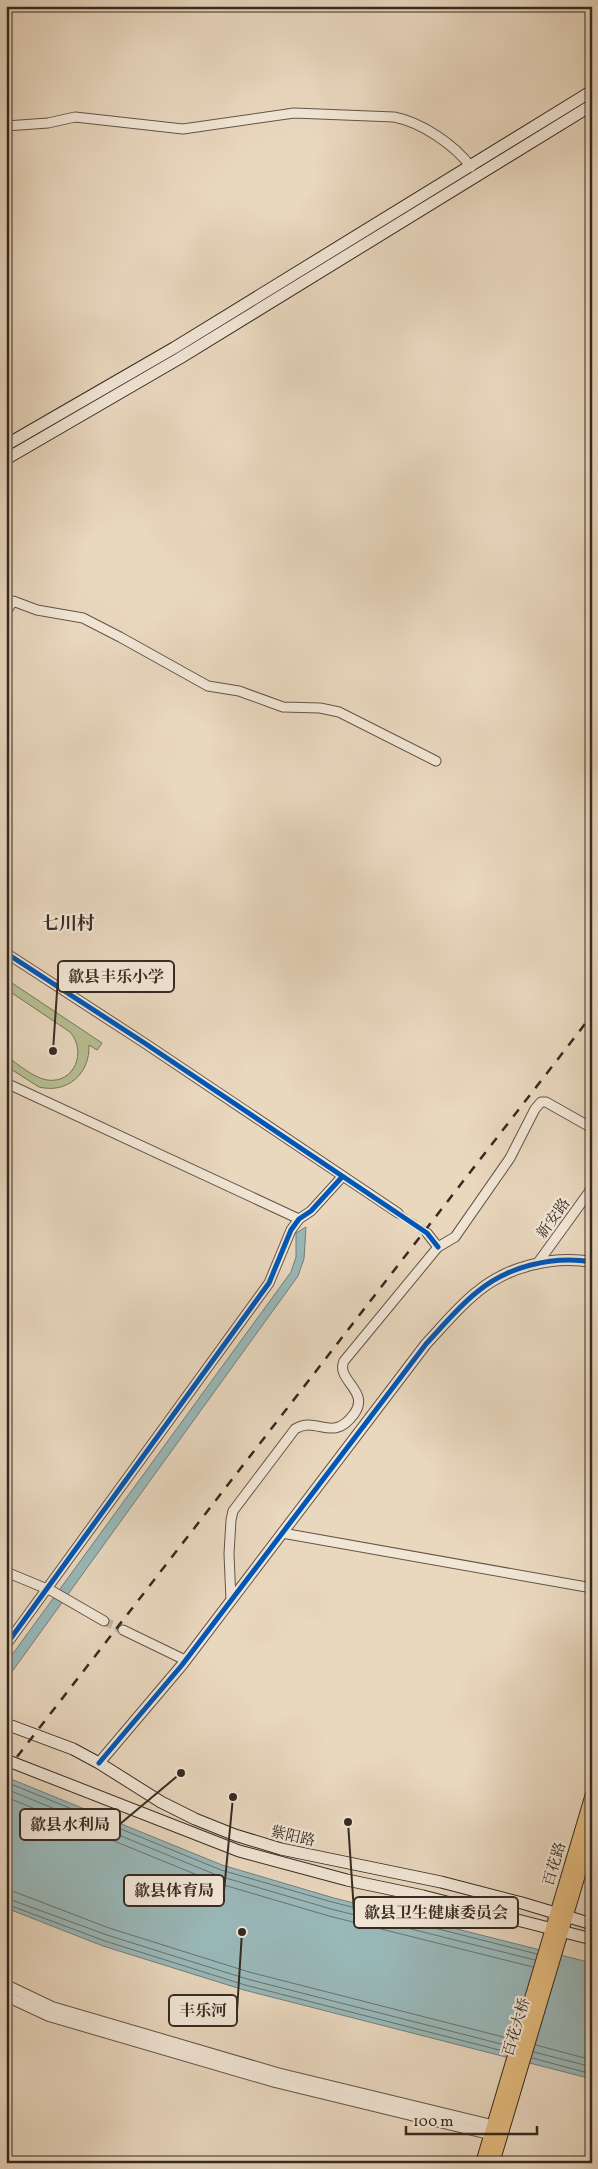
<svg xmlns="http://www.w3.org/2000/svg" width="598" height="2169" font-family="Vollkorn,'Noto Serif SC',serif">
	<rect width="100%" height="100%" fill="#e9d7be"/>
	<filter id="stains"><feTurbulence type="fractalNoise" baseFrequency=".004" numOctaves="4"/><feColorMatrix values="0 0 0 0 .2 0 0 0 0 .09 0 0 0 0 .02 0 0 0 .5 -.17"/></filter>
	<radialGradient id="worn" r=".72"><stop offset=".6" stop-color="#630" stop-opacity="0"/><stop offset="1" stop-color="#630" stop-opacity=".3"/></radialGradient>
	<!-- garden -->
	<path fill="#b6be92" stroke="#76745a" d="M 6,979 L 102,1043 L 97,1050 L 89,1045 C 90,1074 67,1094 39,1087 L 6,1066 L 6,1056 C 18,1064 32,1077 47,1080 C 75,1084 87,1051 70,1032 L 6,989 Z"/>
	<!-- water -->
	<g fill="#99b8b9" stroke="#717f7c">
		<path d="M 306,1227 L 304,1259 L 298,1276 L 6,1680 L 6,1663 L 291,1272 L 296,1257 L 296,1233 Z"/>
		<path d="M 6,1777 L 222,1865 L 334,1898 L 592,1963 L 592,2079 L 244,1990 L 103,1946 L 6,1908 Z"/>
	</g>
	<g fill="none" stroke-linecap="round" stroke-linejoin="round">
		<!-- shore -->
		<g stroke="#68716d" stroke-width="1">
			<path d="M 6,1782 L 221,1870 L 332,1902 L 537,1954"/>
			<path d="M 6,1789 L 219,1876 L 331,1909 L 535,1960"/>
			<path d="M 6,1797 L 217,1883 L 329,1916 L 533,1967"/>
			<path d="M 6,1890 L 15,1892 L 109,1928 L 249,1972 L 511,2039"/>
			<path d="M 6,1898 L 107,1935 L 247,1979 L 509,2046"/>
			<path d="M 6,1904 L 105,1941 L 245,1985 L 507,2052"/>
			<path d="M 536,2045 L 592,2060"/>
			<path d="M 534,2052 L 592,2067"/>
			<path d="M 532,2058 L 592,2074"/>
		</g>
		<!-- minor-tunnel -->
		<g stroke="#c5b49f" stroke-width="9" stroke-dasharray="9 4.5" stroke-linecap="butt">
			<path d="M 398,1213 L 427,1233"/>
			<path d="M 104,1621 L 123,1630"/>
		</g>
		<defs>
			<g id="minor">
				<path d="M 6,126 L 48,123 L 75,117 L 183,129 L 294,113 L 394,117 C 421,122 455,145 471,167"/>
				<path d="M 6,612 L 13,601 L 37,610 L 83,618 L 120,637 L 208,686 L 239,691 L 283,707 L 320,708 L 339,712 L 436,761"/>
				<path d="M 6,953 L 146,1044 L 398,1213"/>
				<path d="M 6,1083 L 299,1219"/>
				<path d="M 427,1233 L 438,1247"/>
				<path d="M 537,1264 L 592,1188"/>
				<path d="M 282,1533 L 592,1588"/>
				<path d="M 6,1572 L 52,1591 L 104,1621"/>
				<path d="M 231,1600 L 229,1554 L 231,1520 L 233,1511 L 295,1429 C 317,1415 332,1444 354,1414 C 371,1391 335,1380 344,1361 L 438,1247 L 455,1237 L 510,1158 L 535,1109 L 541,1102 L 546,1102 L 592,1128"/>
				<path d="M 123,1630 L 185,1660"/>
				<path d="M 6,1645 L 269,1283 L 291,1230 L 299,1219 L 311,1211 L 342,1177"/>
			</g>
			<g id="tertiary">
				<path d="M 99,1763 L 182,1665 L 426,1344 C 442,1327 458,1307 477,1292 C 507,1267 552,1255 592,1262"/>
				<path d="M 6,1985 L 52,2007 L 277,2073 L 500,2127"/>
				<path d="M 6,1996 L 49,2016 L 275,2082 L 497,2136"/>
			</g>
			<g id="secondary">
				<path d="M 6,445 L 174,348 L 592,91"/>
				<path d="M 6,459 L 180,358 L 592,105"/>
				<path d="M 6,1724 L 73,1749 L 99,1763 L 161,1802 L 195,1819 L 235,1835 L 281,1849 L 441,1882 L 522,1903 L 592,1924"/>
				<path d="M 6,1760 L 239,1851 L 347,1880 L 423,1896 L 592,1939"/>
			</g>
			<g id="primary">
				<path d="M 482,2163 L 592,1794"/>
				<path d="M 493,2163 L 592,1831"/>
			</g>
		</defs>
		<!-- minor casing -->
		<use href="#minor" stroke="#635548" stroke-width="11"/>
		<!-- tertiary casing -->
		<use href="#tertiary" stroke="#635548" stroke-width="12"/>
		<!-- secondary casing -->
		<use href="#secondary" stroke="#362a21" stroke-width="13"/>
		<!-- primary casing -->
		<use href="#primary" stroke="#362a21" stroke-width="14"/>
		<!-- minor -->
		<use href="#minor" stroke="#f1e5d5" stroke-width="9"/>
		<!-- tertiary -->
		<use href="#tertiary" stroke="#f1e5d5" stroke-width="10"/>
		<!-- secondary -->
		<use href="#secondary" stroke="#f1e5d5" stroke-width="11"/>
		<!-- primary -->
		<use href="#primary" stroke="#e4bc7f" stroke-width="12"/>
		<!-- rail -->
		<path stroke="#362a21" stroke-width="2.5" stroke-dasharray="9 9" stroke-linecap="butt" d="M 6,1771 L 592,1015"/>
		<defs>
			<g id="cycleway">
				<path d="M 6,953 L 146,1044 L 427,1233 L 438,1247"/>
				<path d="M 6,1645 L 269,1283 L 291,1230 L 299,1219 L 311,1211 L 342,1177"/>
				<path d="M 99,1763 L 182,1665 L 426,1344 C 442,1327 458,1307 477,1292 C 507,1267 552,1255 592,1262"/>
			</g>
		</defs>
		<!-- cycleway casing -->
		<use href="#cycleway" stroke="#f1e5d5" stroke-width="8"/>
		<!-- cycleway -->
		<use href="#cycleway" stroke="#0057b8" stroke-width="5"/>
	</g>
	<g text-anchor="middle" stroke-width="4.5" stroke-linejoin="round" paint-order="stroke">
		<!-- street labels -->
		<g font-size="15" fill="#362a21" stroke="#f1e5d5">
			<text transform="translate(553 1218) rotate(-54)" y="5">新安路</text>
			<text transform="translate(293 1836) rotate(13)" y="5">紫阳路</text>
			<text transform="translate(554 1864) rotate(-73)" y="5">百花路</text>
			<text transform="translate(516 2027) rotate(-73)" y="5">百花大桥</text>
		</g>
		<!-- quarter labels -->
		<g font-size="18" font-weight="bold" fill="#362a21" stroke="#f1e5d5">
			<text x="68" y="929">七川村</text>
		</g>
	</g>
	<!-- callouts -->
	<path fill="none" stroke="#362a21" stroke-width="2" d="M53 1051L58 977M181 1773L120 1824M233 1797L224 1891M348 1822L354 1912M242 1932L237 2011"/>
	<g fill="#362a21" stroke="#f1e5d5" stroke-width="2">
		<circle cx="53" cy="1051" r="5"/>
		<circle cx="181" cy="1773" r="5"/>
		<circle cx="233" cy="1797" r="5"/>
		<circle cx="348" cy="1822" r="5"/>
		<circle cx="242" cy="1932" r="5"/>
	</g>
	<g fill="#f1e5d5" stroke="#362a21" stroke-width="2">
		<rect x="58" y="961" width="116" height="31" rx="5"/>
		<rect x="20" y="1809" width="100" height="31" rx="5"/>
		<rect x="124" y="1875" width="100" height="31" rx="5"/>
		<rect x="354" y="1897" width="164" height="31" rx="5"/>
		<rect x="169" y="1995" width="68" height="31" rx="5"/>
	</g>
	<g font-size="16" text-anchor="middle" font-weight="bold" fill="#362a21">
		<text x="116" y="982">歙县丰乐小学</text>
		<text x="70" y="1830">歙县水利局</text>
		<text x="174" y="1896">歙县体育局</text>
		<text x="436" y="1918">歙县卫生健康委员会</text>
		<text x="203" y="2016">丰乐河</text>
	</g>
	<!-- margin -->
	<rect width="598" height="2169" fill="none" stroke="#e9d7be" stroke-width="25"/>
	<rect x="8" y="8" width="583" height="2154" fill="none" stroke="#362a21" stroke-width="2.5"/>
	<rect x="12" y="12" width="573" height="2144" fill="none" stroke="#362a21"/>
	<!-- scale -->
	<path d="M406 2126v8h131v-8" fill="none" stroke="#362a21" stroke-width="2.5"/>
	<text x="413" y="2126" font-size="15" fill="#362a21" stroke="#f1e5d5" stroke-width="4" paint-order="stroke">100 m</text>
	<rect width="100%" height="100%" filter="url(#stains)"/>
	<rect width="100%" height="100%" fill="url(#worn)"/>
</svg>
